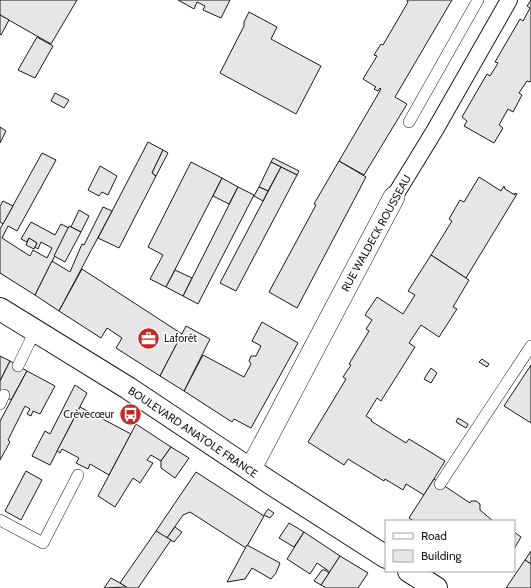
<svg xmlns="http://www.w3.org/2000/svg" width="531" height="588" font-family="Cabin,sans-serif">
	<rect width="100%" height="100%" fill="#fff"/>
	<!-- building -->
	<g fill="#e6e6e6" stroke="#1a1a1a">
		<path d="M 0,0 L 77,0 L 51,44 L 0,15 Z"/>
		<path d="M 178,0 L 230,0 L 221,18 L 203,10 L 205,6 L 197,2 L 194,9 Z"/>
		<path d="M 407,0 L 452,0 L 395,97 L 407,104 L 364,175 L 339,161 L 381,89 L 380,88 L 378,91 L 374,89 L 376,87 L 363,79 L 377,56 L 374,55 L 381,44 L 383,45 L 408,2 Z"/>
		<path d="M 531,0 L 531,80 L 530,82 L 527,81 L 519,93 L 522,95 L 513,112 L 508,109 L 499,125 L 503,128 L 494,143 L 464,126 L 467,121 L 462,117 L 487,74 L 490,76 L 498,63 L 495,62 L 520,19 L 523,21 L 530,8 L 527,6 Z"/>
		<path d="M 249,12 L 277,27 L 271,39 L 321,66 L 296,114 L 220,73 L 244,26 L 244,22 Z"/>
		<path d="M 0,15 L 9,20 L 1,35 L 0,34 Z"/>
		<path d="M 37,37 L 53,46 L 35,78 L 18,70 Z"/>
		<path d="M 55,93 L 69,100 L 64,108 L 51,101 Z"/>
		<path d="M 0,127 L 6,131 L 0,143 Z"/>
		<path d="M 148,142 L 163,150 L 152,173 L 156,176 L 119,248 L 98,238 Z"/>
		<path d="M 163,150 L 168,153 L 156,176 L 152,173 Z"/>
		<path d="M 42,153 L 56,160 L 17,231 L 8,226 L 2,238 L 30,256 L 33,250 L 47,258 L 52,248 L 41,242 L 38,249 L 35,247 L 37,243 L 29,238 L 27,242 L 21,239 L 31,222 L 55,235 L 61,224 L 69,228 L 35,295 L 0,273 L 0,229 Z"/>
		<path d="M 273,158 L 299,171 L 297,175 L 271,162 Z"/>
		<path d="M 339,161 L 366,177 L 297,308 L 269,292 L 316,205 L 314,204 Z"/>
		<path d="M 191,162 L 222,178 L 166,287 L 150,279 L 163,255 L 148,247 Z"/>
		<path d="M 271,162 L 281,167 L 268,191 L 259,187 Z"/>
		<path d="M 100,166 L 117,176 L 108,195 L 102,192 L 99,196 L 88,190 Z"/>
		<path d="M 281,167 L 297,175 L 236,291 L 220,283 Z"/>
		<path d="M 479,177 L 501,191 L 504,186 L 505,189 L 515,195 L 515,193 L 517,194 L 466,278 L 431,255 L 452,221 L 449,219 L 460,200 L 464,202 Z"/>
		<path d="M 222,178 L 238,187 L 229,204 L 213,196 Z"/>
		<path d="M 238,187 L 254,195 L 198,304 L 183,296 Z"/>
		<path d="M 259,187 L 268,191 L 263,201 L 254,196 Z"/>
		<path d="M 3,201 L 13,206 L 3,224 L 0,222 L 0,206 Z"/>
		<path d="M 103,207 L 112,211 L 59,311 L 35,295 L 52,261 L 70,272 L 82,244 L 84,245 Z"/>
		<path d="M 79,210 L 89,216 L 81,232 L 71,227 Z"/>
		<path d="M 69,226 L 81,232 L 65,262 L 54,256 Z"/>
		<path d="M 29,238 L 37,243 L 34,249 L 26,245 Z"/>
		<path d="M 431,255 L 469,280 L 453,307 L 457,309 L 439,337 L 421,325 L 409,343 L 415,347 L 381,401 L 377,398 L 366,416 L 372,420 L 371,421 L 406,443 L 409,439 L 445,461 L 424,495 L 406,484 L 403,490 L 385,479 L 384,481 L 348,459 L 344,465 L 308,442 L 346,379 L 343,377 L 351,365 L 349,364 L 369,331 L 366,329 L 372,320 L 365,315 L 377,297 L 403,314 L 415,295 L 408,291 Z"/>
		<path d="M 82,269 L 182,334 L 160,376 L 116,348 L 122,338 L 107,328 L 101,338 L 59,311 Z"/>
		<path d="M 175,270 L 192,278 L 183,296 L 166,287 Z"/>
		<path d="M 262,322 L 298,343 L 251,428 L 234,419 L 232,422 L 184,391 L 203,355 L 244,377 L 251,364 L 249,361 L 251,356 L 256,356 L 261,346 L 252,341 Z"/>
		<path d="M 186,326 L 210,339 L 184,391 L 160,376 Z"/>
		<path d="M 0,356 L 10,361 L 0,381 Z"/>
		<path d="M 482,359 L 489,364 L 487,367 L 479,362 Z"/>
		<path d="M 10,361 L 27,371 L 11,400 L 0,393 L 0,381 Z"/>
		<path d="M 531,365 L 531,423 L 504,406 Z"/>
		<path d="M 431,368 L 437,373 L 431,383 L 424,379 Z"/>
		<path d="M 27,371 L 55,386 L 40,414 L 33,411 L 31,416 L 27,414 L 30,409 L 25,406 L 8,440 L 10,442 L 0,460 L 0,421 Z"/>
		<path d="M 75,385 L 87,393 L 50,465 L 32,456 L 45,431 L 50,434 Z"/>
		<path d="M 80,407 L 131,434 L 109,475 L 90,464 L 88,469 L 76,463 L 79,458 L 62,449 L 60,453 L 57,451 Z"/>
		<path d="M 458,418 L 468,424 L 466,428 L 456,422 Z"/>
		<path d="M 136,424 L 171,447 L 161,461 L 151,455 L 147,460 L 153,463 L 140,483 L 133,478 L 115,507 L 98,496 Z"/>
		<path d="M 171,447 L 189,458 L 175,478 L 161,468 L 161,461 Z"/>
		<path d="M 26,471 L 42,480 L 21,520 L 5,511 Z"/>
		<path d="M 196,472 L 264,516 L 246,548 L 190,512 L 183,515 L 167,538 L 156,531 Z"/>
		<path d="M 434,479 L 470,503 L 471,501 L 476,501 L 480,504 L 480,510 L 493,521 L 414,521 L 409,518 Z"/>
		<path d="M 268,509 L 274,513 L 270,518 L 264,515 Z"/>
		<path d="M 289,523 L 304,532 L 294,547 L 279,538 Z"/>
		<path d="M 175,527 L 182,532 L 174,542 L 167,538 Z"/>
		<path d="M 156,531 L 171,540 L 138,588 L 128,588 L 120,583 Z"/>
		<path d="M 304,532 L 340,556 L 330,572 L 317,563 L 310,574 L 287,559 Z"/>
		<path d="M 514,532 L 521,537 L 514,549 Z"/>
		<path d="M 247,545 L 280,563 L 276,573 L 271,579 L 252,568 L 245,579 L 227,582 Z"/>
		<path d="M 531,551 L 531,564 L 525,560 Z"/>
		<path d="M 340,556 L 368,573 L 358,588 L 326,588 L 321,585 Z"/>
		<path d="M 525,560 L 531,564 L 531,588 L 506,588 Z"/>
		<path d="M 322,570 L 325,570 L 329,573 L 321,585 L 314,581 Z"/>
		<path d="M 111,578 L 120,583 L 126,587 L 104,588 Z"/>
	</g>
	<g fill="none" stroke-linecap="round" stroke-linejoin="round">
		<defs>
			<g id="service">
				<path d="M 409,122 L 478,0"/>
				<path d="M 18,366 L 35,331"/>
				<path d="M 0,404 L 4,395"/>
				<path d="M 440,484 L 531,346"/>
				<path d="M 0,520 L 43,543 L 78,475"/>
			</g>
			<path id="pedestrian" d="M 394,197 L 435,130 L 509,0"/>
			<path id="minor" d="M 250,470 L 394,197"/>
			<g id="primary">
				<path d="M 0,309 L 128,388 L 269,482 L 386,557"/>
				<path d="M 409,571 L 436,588"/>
			</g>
		</defs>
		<!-- service casing -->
		<use href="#service" stroke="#1a1a1a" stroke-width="12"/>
		<!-- pedestrian casing -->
		<use href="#pedestrian" stroke="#1a1a1a" stroke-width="18"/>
		<!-- minor casing -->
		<use href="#minor" stroke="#1a1a1a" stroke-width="22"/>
		<!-- primary casing -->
		<use href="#primary" stroke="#1a1a1a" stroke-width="24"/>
		<!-- service -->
		<use href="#service" stroke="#fff" stroke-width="11"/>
		<!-- pedestrian -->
		<use href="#pedestrian" stroke="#fff" stroke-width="16"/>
		<!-- minor -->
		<use href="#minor" stroke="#fff" stroke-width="21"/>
		<!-- primary -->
		<use href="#primary" stroke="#fff" stroke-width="22"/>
	</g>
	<!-- icons -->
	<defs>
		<symbol id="office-disc" viewBox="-11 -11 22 22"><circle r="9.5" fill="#c62828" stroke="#fff"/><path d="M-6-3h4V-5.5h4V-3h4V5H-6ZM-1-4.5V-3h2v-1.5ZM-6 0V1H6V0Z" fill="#fff"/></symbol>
		<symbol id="bus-disc" viewBox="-11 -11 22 22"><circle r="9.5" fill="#c62828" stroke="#fff"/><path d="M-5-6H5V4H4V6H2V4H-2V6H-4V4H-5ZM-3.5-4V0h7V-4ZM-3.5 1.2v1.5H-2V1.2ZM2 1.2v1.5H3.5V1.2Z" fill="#fff"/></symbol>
	</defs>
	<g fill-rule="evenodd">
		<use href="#office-disc" x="136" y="326" width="25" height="25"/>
		<use href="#bus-disc" x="118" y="402" width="25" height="25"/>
	</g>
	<g text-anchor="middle" stroke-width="3" stroke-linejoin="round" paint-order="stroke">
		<!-- street labels -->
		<g font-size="11" fill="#1a1a1a" stroke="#fff">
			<text transform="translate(376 233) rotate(-61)" y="4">RUE WALDECK ROUSSEAU</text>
			<text transform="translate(193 432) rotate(34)" y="4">BOULEVARD ANATOLE FRANCE</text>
		</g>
		<!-- poi labels -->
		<g font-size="11" fill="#1a1a1a" stroke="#fff" text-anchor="start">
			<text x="164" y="342">Laforêt</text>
			<text x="114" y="418" text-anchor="end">Crèvecœur</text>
		</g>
	</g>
	<!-- legend -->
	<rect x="385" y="520" width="130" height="52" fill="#ffffff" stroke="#a3a3a3"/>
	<rect x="393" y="533" width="20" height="6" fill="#ffffff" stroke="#a3a3a3"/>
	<text x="421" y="540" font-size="12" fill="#1a1a1a">Road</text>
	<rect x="393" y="550" width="20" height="12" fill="#e6e6e6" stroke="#a3a3a3"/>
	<text x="421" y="560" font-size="12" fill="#1a1a1a">Building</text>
</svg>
